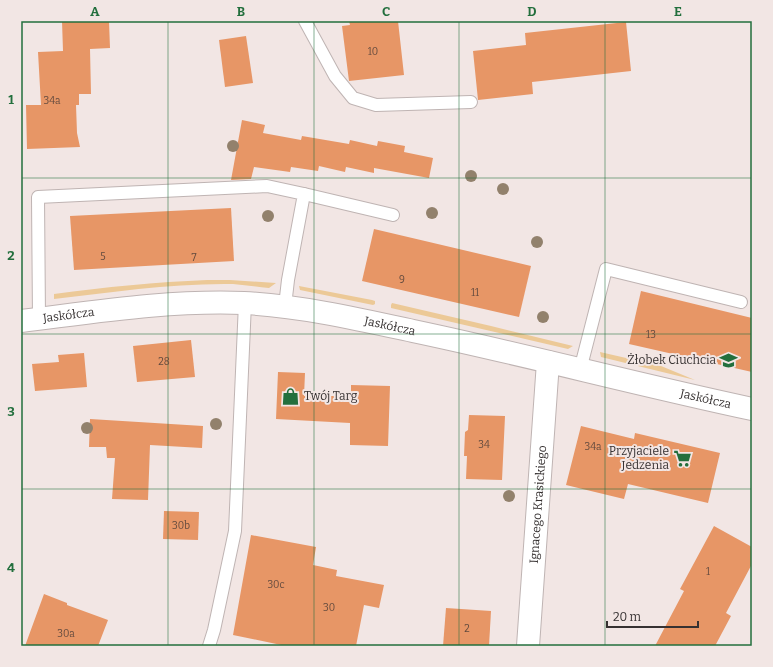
<svg xmlns="http://www.w3.org/2000/svg" width="773" height="667" font-family="Bitter,serif">
	<rect width="100%" height="100%" fill="#f2e6e4"/>
	<!-- green -->
	<g fill="#ecc997">
		<path d="M 207,280 L 230,280 L 276,283 L 269,288 C 257,287 245,285 233,284 C 173,283 113,292 54,299 L 54,294 C 105,287 156,282 207,280 Z"/>
		<path d="M 299,286 L 372,300 L 375,301 L 375,304 L 373,305 L 300,290 Z"/>
		<path d="M 392,303 L 491,326 L 573,346 L 568,349 L 391,308 L 391,305 Z"/>
		<path d="M 600,352 L 661,366 L 695,380 L 601,357 Z"/>
	</g>
	<!-- building -->
	<g fill="#e79666">
		<path d="M 62,21 L 109,21 L 110,48 L 90,49 L 91,94 L 79,94 L 79,105 L 76,105 L 77,133 L 80,147 L 27,149 L 26,105 L 41,105 L 38,52 L 63,51 Z"/>
		<path d="M 349,21 L 398,21 L 404,75 L 349,81 L 342,26 L 350,25 Z"/>
		<path d="M 626,22 L 631,71 L 532,82 L 533,94 L 478,100 L 473,51 L 526,45 L 525,33 Z"/>
		<path d="M 246,36 L 253,83 L 225,87 L 219,40 Z"/>
		<path d="M 242,120 L 265,125 L 263,133 L 301,140 L 302,136 L 349,144 L 350,140 L 377,146 L 378,141 L 405,146 L 404,152 L 433,158 L 429,178 L 374,168 L 374,173 L 346,167 L 345,172 L 319,166 L 318,171 L 291,167 L 290,172 L 254,167 L 251,179 L 231,180 Z"/>
		<path d="M 231,208 L 234,261 L 74,270 L 70,216 Z"/>
		<path d="M 374,229 L 531,266 L 519,317 L 362,281 Z"/>
		<path d="M 641,291 L 752,318 L 752,372 L 629,344 Z"/>
		<path d="M 191,340 L 195,377 L 137,382 L 133,346 Z"/>
		<path d="M 84,353 L 87,387 L 35,391 L 32,364 L 59,362 L 58,355 Z"/>
		<path d="M 278,372 L 305,373 L 304,396 L 351,396 L 351,385 L 390,386 L 388,446 L 350,445 L 350,423 L 276,419 Z"/>
		<path d="M 469,415 L 505,416 L 502,480 L 466,479 L 467,456 L 464,456 L 465,432 L 468,430 Z"/>
		<path d="M 90,419 L 203,426 L 202,448 L 150,445 L 148,500 L 112,499 L 115,458 L 107,458 L 106,447 L 89,447 Z"/>
		<path d="M 581,426 L 634,439 L 635,433 L 720,453 L 708,503 L 628,484 L 624,499 L 566,485 Z"/>
		<path d="M 164,511 L 199,512 L 198,540 L 163,539 Z"/>
		<path d="M 714,526 L 752,547 L 752,564 L 726,613 L 731,616 L 715,646 L 655,646 L 684,591 L 680,589 Z"/>
		<path d="M 251,535 L 316,547 L 313,565 L 337,570 L 336,576 L 384,585 L 379,608 L 364,605 L 356,646 L 286,646 L 233,635 Z"/>
		<path d="M 44,594 L 67,603 L 67,605 L 108,620 L 98,646 L 25,646 Z"/>
		<path d="M 446,608 L 491,611 L 489,646 L 443,646 Z"/>
	</g>
	<g fill="none" stroke-linecap="round" stroke-linejoin="round">
		<defs>
			<g id="service">
				<path d="M 305,21 L 335,76 L 353,98 L 376,105 L 471,102"/>
				<path d="M 304,194 L 393,215"/>
				<path d="M 39,319 L 38,197 L 267,186 L 304,194 L 288,280 L 285,306"/>
				<path d="M 580,370 L 606,269 L 741,302"/>
				<path d="M 209,646 L 214,630 L 235,531 L 245,303"/>
			</g>
			<g id="minor">
				<path id="s1" d="M 528,646 L 548,362"/>
			</g>
			<g id="tertiary">
				<path id="s2" d="M 21,321 C 95,312 169,300 244,303 C 301,306 358,319 413,331 C 527,355 639,385 752,409"/>
			</g>
		</defs>
		<!-- service casing -->
		<use href="#service" stroke="#bfb4b3" stroke-width="14"/>
		<!-- minor casing -->
		<use href="#minor" stroke="#bfb4b3" stroke-width="24"/>
		<!-- tertiary casing -->
		<use href="#tertiary" stroke="#bfb4b3" stroke-width="24"/>
		<!-- service -->
		<use href="#service" stroke="#fff" stroke-width="12"/>
		<!-- minor -->
		<use href="#minor" stroke="#fff" stroke-width="22"/>
		<!-- tertiary -->
		<use href="#tertiary" stroke="#fff" stroke-width="22"/>
	</g>
	<!-- trees -->
	<g fill="#92816c">
		<circle cx="233" cy="146" r="6"/>
		<circle cx="471" cy="176" r="6"/>
		<circle cx="503" cy="189" r="6"/>
		<circle cx="432" cy="213" r="6"/>
		<circle cx="268" cy="216" r="6"/>
		<circle cx="537" cy="242" r="6"/>
		<circle cx="543" cy="317" r="6"/>
		<circle cx="216" cy="424" r="6"/>
		<circle cx="87" cy="428" r="6"/>
		<circle cx="509" cy="496" r="6"/>
	</g>
	<!-- grid -->
	<path fill="none" stroke="#236f3d" stroke-width="1" stroke-opacity="0.55" d="M 168,21 L 168,646M 314,21 L 314,646M 459,21 L 459,646M 605,21 L 605,646M 21,178 L 752,178M 21,334 L 752,334M 21,489 L 752,489"/>
	<!-- icons -->
	<defs>
		<symbol id="school-bare" viewBox="-9 -9 18 18"><path d="M0-5L7-2L0 1L-7-2ZM-4 1L0 2.5L4 1V4Q0 6-4 4Z" fill="#236f3d" stroke="#f2e6e4" stroke-width="2.5" paint-order="stroke"/></symbol>
		<symbol id="shop-bare" viewBox="-9 -9 18 18"><path d="M-5-2.5h2.3a2.7 3.5 0 0 1 5.4 0H5L5.5 6h-11ZM-1.5-2.5h3a1.5 2.3 0 0 0-3 0Z" fill="#236f3d" stroke="#f2e6e4" stroke-width="2.5" paint-order="stroke"/></symbol>
		<symbol id="supermarket-bare" viewBox="-9 -9 18 18"><path d="M-6-5.5h2.5l.6 2H6L4.5 2H-2.5L-4.4-4H-6ZM-1.5 3.2a1.3 1.3 0 1 0 .1 0ZM3 3.2a1.3 1.3 0 1 0 .1 0Z" fill="#236f3d" stroke="#f2e6e4" stroke-width="2.5" paint-order="stroke"/></symbol>
	</defs>
	<g fill-rule="evenodd">
		<use href="#school-bare" x="716" y="348" width="25" height="25"/>
		<use href="#shop-bare" x="278" y="384" width="25" height="25"/>
		<use href="#supermarket-bare" x="670" y="446" width="25" height="25"/>
	</g>
	<g text-anchor="middle" stroke-width="4" stroke-linejoin="round" paint-order="stroke">
		<!-- number labels -->
		<g font-size="10" fill="#624a3e">
			<text x="373" y="55">10</text>
			<text x="52" y="104">34a</text>
			<text x="103" y="260">5</text>
			<text x="194" y="261">7</text>
			<text x="402" y="283">9</text>
			<text x="475" y="296">11</text>
			<text x="651" y="338">13</text>
			<text x="164" y="365">28</text>
			<text x="484" y="448">34</text>
			<text x="593" y="450">34a</text>
			<text x="181" y="529">30b</text>
			<text x="708" y="575">1</text>
			<text x="276" y="588">30c</text>
			<text x="329" y="611">30</text>
			<text x="467" y="632">2</text>
			<text x="66" y="637">30a</text>
		</g>
		<!-- street labels -->
		<g font-size="12" fill="#363131" stroke="#f2e6e4">
			<text dy="4" stroke="none"><textPath href="#s2" startOffset="48">Jaskółcza</textPath></text>
			<text dy="4" stroke="none"><textPath href="#s2" startOffset="372">Jaskółcza</textPath></text>
			<text dy="4" stroke="none"><textPath href="#s2" startOffset="696">Jaskółcza</textPath></text>
			<text dy="4" stroke="none"><textPath href="#s1" startOffset="142">Ignacego Krasickiego</textPath></text>
		</g>
		<!-- poi labels -->
		<g font-size="12" fill="#363131" stroke="#f2e6e4" text-anchor="end">
			<text x="716" y="364">Żłobek Ciuchcia</text>
			<text x="304" y="400" text-anchor="start">Twój Targ</text>
			<text x="669" y="455">Przyjaciele<tspan x="669" dy="14">Jedzenia</tspan></text>
		</g>
	</g>
	<!-- border -->
	<rect width="773" height="667" fill="none" stroke="#f2e6e4" stroke-width="44"/>
	<!-- scale -->
	<path d="M607 621v6h91v-6" fill="none" stroke="#363131" stroke-width="2"/>
	<text x="613" y="621" font-size="12" fill="#363131" stroke="#f2e6e4" stroke-width="3" paint-order="stroke">20 m</text>
	<rect x="22" y="22" width="729" height="623" fill="none" stroke="#236f3d" stroke-width="1.5"/>
	<g font-size="13" text-anchor="middle" font-weight="bold" fill="#236f3d">
		<text x="95" y="16">A</text>
		<text x="241" y="16">B</text>
		<text x="386" y="16">C</text>
		<text x="532" y="16">D</text>
		<text x="678" y="16">E</text>
		<text x="11" y="104">1</text>
		<text x="11" y="260">2</text>
		<text x="11" y="416">3</text>
		<text x="11" y="572">4</text>
	</g>
</svg>
